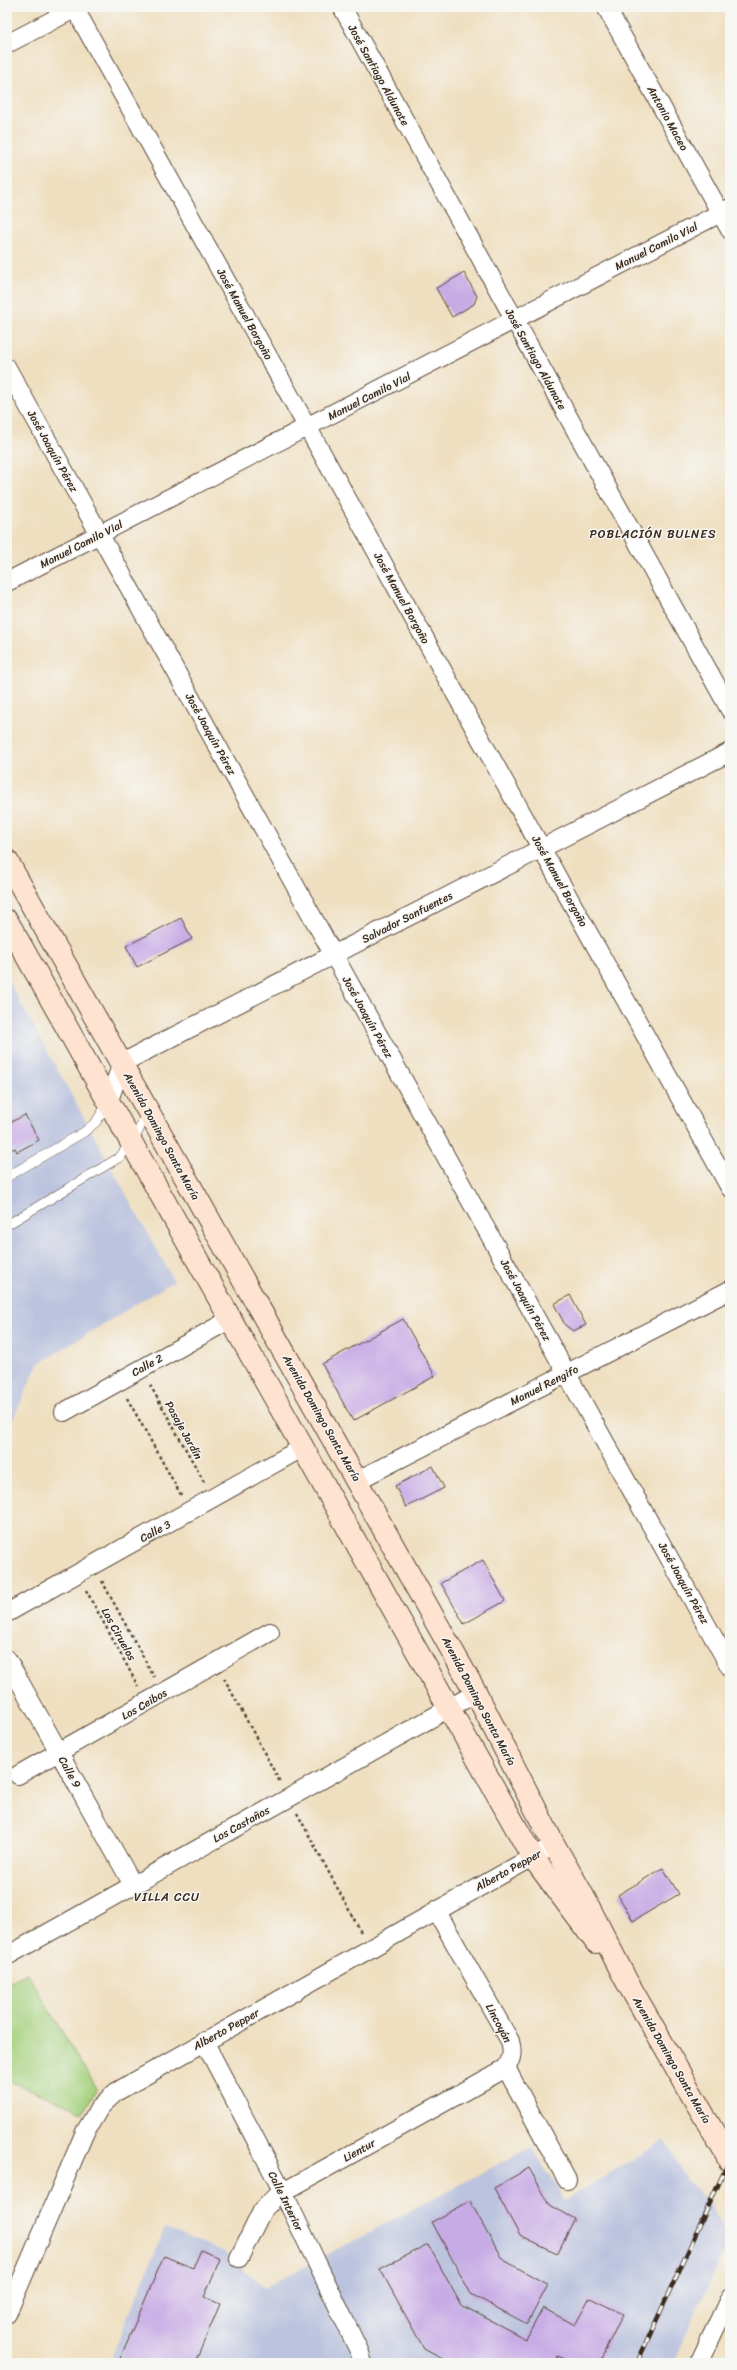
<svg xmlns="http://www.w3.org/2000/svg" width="737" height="2370" font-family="Sriracha,sans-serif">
	<rect width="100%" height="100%" fill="#f6f6f2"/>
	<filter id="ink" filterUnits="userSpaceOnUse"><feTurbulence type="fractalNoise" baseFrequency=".025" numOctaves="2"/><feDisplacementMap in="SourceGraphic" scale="8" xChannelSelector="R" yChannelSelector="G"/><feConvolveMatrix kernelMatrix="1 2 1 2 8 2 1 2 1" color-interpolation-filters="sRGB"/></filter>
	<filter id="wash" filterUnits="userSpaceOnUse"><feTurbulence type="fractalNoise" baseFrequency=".012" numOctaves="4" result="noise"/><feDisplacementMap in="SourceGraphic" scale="16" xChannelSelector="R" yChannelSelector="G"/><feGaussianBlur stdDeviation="0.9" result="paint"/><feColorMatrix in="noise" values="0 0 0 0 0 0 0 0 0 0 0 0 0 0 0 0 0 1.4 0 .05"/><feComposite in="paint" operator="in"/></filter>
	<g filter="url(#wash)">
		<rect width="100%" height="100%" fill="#efdfc0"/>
		<!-- industrial -->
		<g fill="#bcc3de">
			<path d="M 7,978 L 174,1281 L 38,1364 L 7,1432 Z"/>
			<path d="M 665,2140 L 687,2181 L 710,2203 L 729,2241 L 673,2363 L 109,2363 L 165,2228 L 223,2251 L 265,2287 L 531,2147 L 565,2200 Z"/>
		</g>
		<!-- green -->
		<path fill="#a5d17e" stroke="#707e4e" d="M 27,1973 L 97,2090 L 82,2112 L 7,2080 L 7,1983 Z"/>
		<g id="blocks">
			<!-- building -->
			<g fill="#c7abe5">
				<path d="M 464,273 L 477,296 L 474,304 L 452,317 L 436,288 Z"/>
				<path d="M 181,918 L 192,939 L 137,967 L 126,946 Z"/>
				<path d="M 25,1115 L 39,1140 L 17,1152 L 15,1148 L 7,1152 L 7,1124 Z"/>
				<path d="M 570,1295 L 586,1325 L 573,1331 L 565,1325 L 554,1304 Z"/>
				<path d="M 403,1319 L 435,1376 L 353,1421 L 322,1364 Z"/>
				<path d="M 433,1466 L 444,1488 L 406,1507 L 395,1486 Z"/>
				<path d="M 483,1560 L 505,1601 L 464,1624 L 441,1583 Z"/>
				<path d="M 663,1868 L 679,1894 L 633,1921 L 618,1895 Z"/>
				<path d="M 529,2168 L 550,2205 L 575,2219 L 557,2254 L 520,2236 L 494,2188 Z"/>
				<path d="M 470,2201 L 502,2259 L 548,2285 L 527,2324 L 471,2294 L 432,2222 Z"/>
				<path d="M 428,2244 L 461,2305 L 526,2339 L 543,2308 L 575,2325 L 590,2298 L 623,2314 L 599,2363 L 572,2363 L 558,2356 L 555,2363 L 450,2363 L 424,2349 L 380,2269 Z"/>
				<path d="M 201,2250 L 220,2259 L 204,2297 L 220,2304 L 195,2363 L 118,2363 L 164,2256 L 193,2268 Z"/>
			</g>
		</g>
	</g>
	<g filter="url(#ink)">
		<use href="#blocks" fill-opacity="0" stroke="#564536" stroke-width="1"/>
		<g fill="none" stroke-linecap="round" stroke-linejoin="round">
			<defs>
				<g id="service">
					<path d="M 7,1177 L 84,1132 L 96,1122 L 108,1103"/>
					<path d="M 7,1225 L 120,1157 L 137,1134 L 146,1114"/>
				</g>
				<g id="minor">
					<path d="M 74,7 L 730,1188"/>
					<path d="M 342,7 L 730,710"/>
					<path d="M 606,7 L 730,230"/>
					<path d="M 7,44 L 78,7"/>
					<path d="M 7,368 L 730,1667"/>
					<path d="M 7,582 L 730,208"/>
					<path d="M 108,1103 L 122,1063 L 730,752"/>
					<path d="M 64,1412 L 231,1319"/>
					<path d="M 358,1480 L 730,1290"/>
					<path d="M 7,1613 L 302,1448"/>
					<path d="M 7,1659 L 133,1885"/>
					<path d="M 18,1775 L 270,1632"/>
					<path d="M 7,1956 L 476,1693"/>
					<path d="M 204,2041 L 283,2192 L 360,2353 L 363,2363"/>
					<path d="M 506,2068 L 567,2180"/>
					<path d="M 239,2258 L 262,2211 L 276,2196 L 506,2068 C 512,2059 513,2052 510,2041 L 436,1910"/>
					<path d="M 7,2314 L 85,2132 L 100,2107 L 116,2092 L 554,1845"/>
					<path d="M 699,2363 L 730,2297"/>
				</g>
				<g id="secondary">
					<path d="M 7,861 L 476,1693 L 554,1845 L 581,1892 L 626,1980 L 730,2161"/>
					<path d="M 7,921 L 532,1856 L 596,1942"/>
				</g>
			</defs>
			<!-- service casing -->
			<use href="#service" stroke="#564536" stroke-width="10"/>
			<!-- minor casing -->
			<use href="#minor" stroke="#564536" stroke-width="20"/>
			<!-- secondary casing -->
			<use href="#secondary" stroke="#564536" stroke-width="24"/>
			<!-- path -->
			<g stroke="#564536" stroke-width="2.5" stroke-dasharray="3 3" stroke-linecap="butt">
				<path d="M 150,1385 L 204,1482"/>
				<path d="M 127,1398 L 181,1495"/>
				<path d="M 102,1581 L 154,1677"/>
				<path d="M 86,1590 L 138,1686"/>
				<path d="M 224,1678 L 280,1782"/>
				<path d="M 297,1813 L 362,1934"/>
			</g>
			<!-- service -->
			<use href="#service" stroke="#fff" stroke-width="9"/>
			<!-- minor -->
			<use href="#minor" stroke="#fff" stroke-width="18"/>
			<!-- secondary -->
			<use href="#secondary" stroke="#fee3d1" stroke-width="22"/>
			<defs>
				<path id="rail" d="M 637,2363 L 730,2159"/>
			</defs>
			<!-- rail casing -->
			<use href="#rail" stroke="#3b2a1e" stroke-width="4.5"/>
			<!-- rail -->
			<use href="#rail" stroke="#f6f6f2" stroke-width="3" stroke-dasharray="9" stroke-linecap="butt"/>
		</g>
	</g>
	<g text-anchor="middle" stroke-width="3" stroke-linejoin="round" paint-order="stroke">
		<!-- street labels -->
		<g font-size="11" fill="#3b2a1e" stroke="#f6f6f2">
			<text transform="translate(379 75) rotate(61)" y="4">José Santiago Aldunate</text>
			<text transform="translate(668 118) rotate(61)" y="4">Antonio Maceo</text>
			<text transform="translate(656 246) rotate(-27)" y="4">Manuel Camilo Vial</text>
			<text transform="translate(245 314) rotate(61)" y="4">José Manuel Borgoño</text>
			<text transform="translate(536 359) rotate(61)" y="4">José Santiago Aldunate</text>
			<text transform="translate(369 396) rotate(-27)" y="4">Manuel Camilo Vial</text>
			<text transform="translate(53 451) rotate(61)" y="4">José Joaquín Pérez</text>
			<text transform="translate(81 544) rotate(-27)" y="4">Manuel Camilo Vial</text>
			<text transform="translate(402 598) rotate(61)" y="4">José Manuel Borgoño</text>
			<text transform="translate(211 734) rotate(61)" y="4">José Joaquín Pérez</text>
			<text transform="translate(560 881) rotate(61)" y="4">José Manuel Borgoño</text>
			<text transform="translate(407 917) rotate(-27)" y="4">Salvador Sanfuentes</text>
			<text transform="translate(368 1017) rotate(61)" y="4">José Joaquín Pérez</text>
			<text transform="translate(162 1136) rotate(61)" y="4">Avenida Domingo Santa María</text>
			<text transform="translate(526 1300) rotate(61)" y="4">José Joaquín Pérez</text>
			<text transform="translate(147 1365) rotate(-29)" y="4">Calle 2</text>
			<text transform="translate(544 1385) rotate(-27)" y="4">Manuel Rengifo</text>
			<text transform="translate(322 1418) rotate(60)" y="4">Avenida Domingo Santa María</text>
			<text transform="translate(184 1430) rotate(61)" y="4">Pasaje Jardín</text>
			<text transform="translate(155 1531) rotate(-29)" y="4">Calle 3</text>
			<text transform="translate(684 1583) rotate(61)" y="4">José Joaquín Pérez</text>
			<text transform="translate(119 1634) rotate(61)" y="4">Los Ciruelos</text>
			<text transform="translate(479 1701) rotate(62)" y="4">Avenida Domingo Santa María</text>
			<text transform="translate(144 1704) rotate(-30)" y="4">Los Ceibos</text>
			<text transform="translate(70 1772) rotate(61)" y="4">Calle 9</text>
			<text transform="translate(241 1824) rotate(-29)" y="4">Los Castaños</text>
			<text transform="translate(508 1870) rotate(-29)" y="4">Alberto Pepper</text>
			<text transform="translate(499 2023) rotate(62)" y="4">Lincoyán</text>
			<text transform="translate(226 2029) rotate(-29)" y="4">Alberto Pepper</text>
			<text transform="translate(672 2060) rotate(60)" y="4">Avenida Domingo Santa María</text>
			<text transform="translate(359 2150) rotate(-29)" y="4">Lientur</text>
			<text transform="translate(286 2201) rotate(64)" y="4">Calle Interior</text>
		</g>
		<!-- neighbourhood labels -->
		<g font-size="12" letter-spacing="1" fill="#3b2a1e" stroke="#f6f6f2">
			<text x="653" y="538">POBLACIÓN BULNES</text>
			<text x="167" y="1901">VILLA CCU</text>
		</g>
	</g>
	<!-- margin -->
	<rect width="737" height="2370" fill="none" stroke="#f6f6f2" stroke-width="24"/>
</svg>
